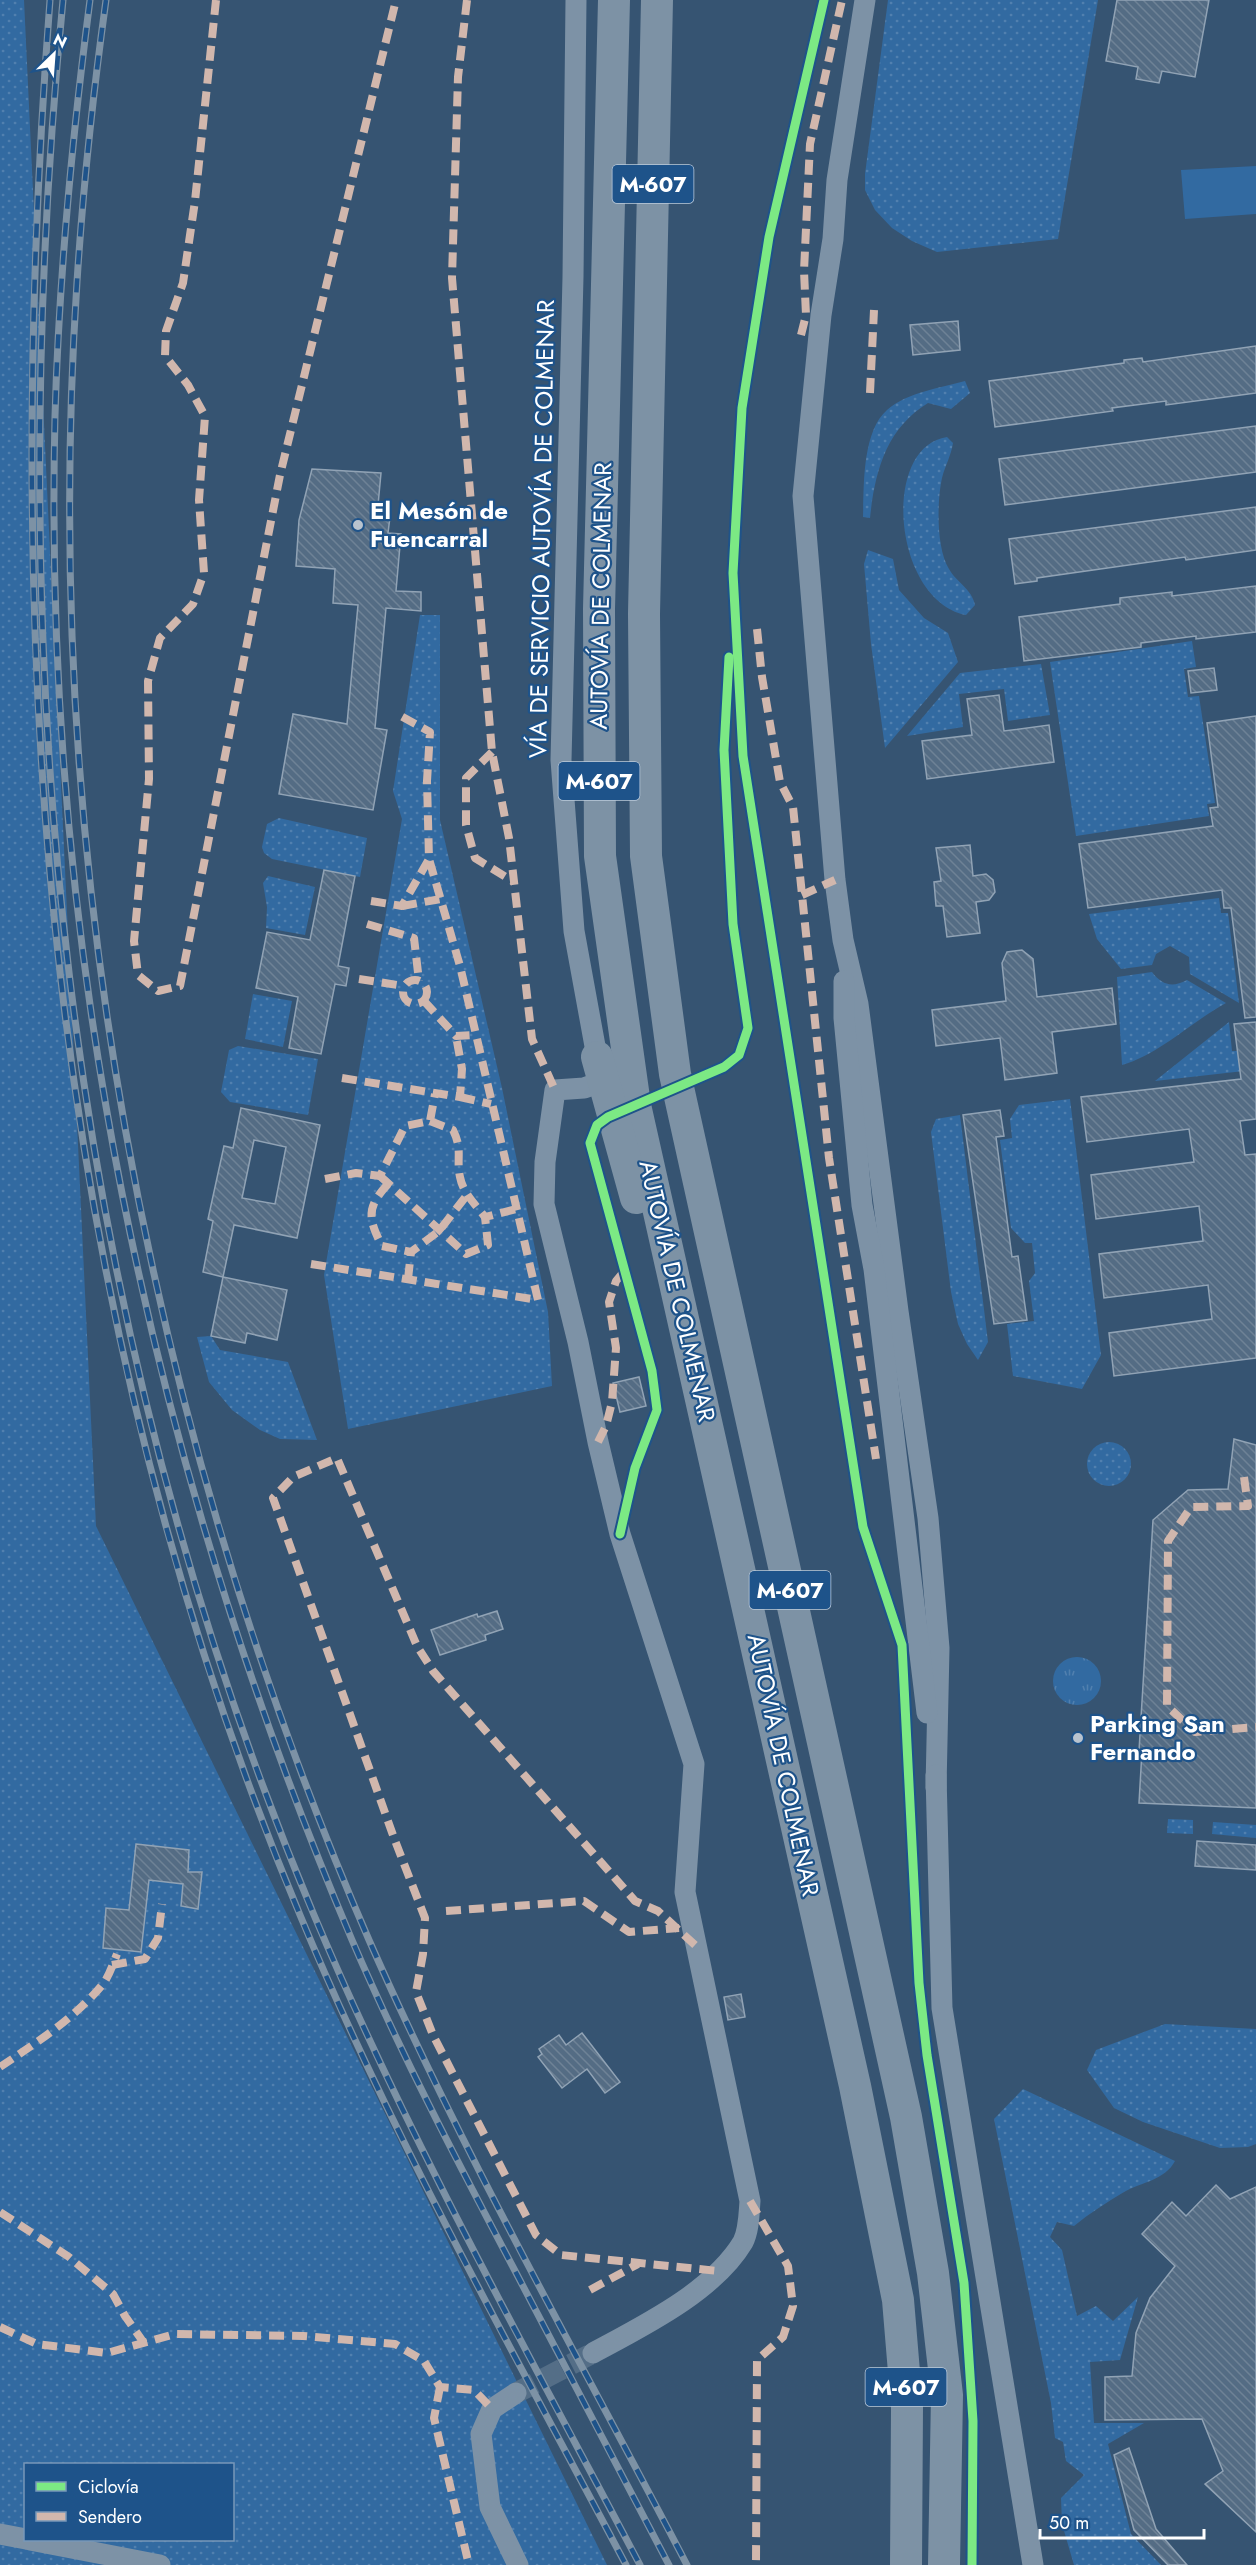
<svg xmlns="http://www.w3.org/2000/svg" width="1256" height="2565" font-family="Jost,sans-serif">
	<defs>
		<pattern id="grass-tufts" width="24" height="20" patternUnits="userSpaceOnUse" patternTransform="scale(1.5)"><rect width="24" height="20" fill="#326aa1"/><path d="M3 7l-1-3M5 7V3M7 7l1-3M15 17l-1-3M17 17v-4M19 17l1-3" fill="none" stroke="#5180af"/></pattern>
		<pattern id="park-dots" width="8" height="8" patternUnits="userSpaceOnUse" patternTransform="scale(1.5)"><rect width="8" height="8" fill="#326aa1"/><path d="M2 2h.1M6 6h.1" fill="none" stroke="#5180af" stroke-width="1.8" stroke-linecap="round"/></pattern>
		<pattern id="building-back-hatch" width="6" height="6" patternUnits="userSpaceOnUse" patternTransform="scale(1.5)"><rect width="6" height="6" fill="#546c84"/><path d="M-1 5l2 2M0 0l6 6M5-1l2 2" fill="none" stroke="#6e8296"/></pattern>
	</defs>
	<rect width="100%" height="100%" fill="#365472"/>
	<!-- grass -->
	<circle fill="url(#grass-tufts)" cx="1077" cy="1681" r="24"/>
	<!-- park -->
	<g fill="url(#park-dots)" fill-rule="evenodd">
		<path d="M 0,0 L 24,0 L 96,1526 L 607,2565 L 0,2565 ZM 26,2464 L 232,2464 L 232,2540 L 26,2540 Z"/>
		<path d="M 888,0 L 1098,0 L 1058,239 L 937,252 L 912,241 L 892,228 L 875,210 L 865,190 L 865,174 Z"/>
		<path d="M 965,381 L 970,393 L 951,409 L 928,403 C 886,429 875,471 870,518 L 863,517 C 864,486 862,432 887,410 C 908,392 940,388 965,381 Z"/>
		<path d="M 947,437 L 953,443 C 951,456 945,466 942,478 C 937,501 936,548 949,569 C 957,583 972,589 975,605 L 966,615 C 893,600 880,447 947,437 Z"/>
		<path d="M 868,550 L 893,559 L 899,590 L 924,618 L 948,633 L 958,662 L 885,748 L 871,644 L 864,564 Z"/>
		<path d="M 420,615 L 440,615 L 440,820 L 502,1088 L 548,1312 L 552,1386 L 348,1429 L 324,1275 L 402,819 L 393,791 Z"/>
		<path d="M 1192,641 L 1196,667 L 1184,669 L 1188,697 L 1199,696 L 1215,803 L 1207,804 L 1209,816 L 1076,836 L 1050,662 Z"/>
		<path d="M 1041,664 L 1050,715 L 1008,721 L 1004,689 L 959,694 L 963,727 L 907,736 L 960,673 Z"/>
		<path d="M 279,818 L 367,838 L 360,877 L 272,859 L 264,853 L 262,847 L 267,824 Z"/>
		<path d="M 268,876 L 315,887 L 305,935 L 266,928 L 267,907 L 263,883 Z"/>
		<path d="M 1219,898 L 1221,913 L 1228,913 L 1239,1003 L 1190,974 L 1189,957 L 1170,946 L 1156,954 L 1152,965 L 1121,969 L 1097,939 L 1089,914 Z"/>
		<path d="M 1152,972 C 1162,985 1172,988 1187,980 L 1226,1003 C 1191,1022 1160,1054 1122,1065 L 1117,977 Z"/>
		<path d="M 253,994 L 292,1001 L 283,1047 L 245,1039 Z"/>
		<path d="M 1229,1022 L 1232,1051 L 1241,1051 L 1244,1071 L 1155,1081 Z"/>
		<path d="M 238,1046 L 318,1059 L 308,1115 L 230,1102 L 221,1092 L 229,1050 Z"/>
		<path d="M 1070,1099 L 1101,1355 L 1082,1389 L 1013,1376 L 1007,1324 L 1034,1321 L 1029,1281 L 1035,1273 L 1032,1243 L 1025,1243 L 1011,1228 L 1000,1140 L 1012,1138 L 1010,1119 L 1019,1105 Z"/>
		<path d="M 960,1115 L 988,1342 L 978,1360 L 967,1344 L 958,1324 L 951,1292 L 931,1132 L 936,1119 Z"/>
		<path d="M 211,1336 L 220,1350 L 288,1362 L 317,1440 L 280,1439 L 260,1430 L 232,1410 L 209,1382 L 197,1337 Z"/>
		<circle cx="1109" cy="1464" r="22"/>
		<path d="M 1168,1819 L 1193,1820 L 1193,1834 L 1167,1833 Z"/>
		<path d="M 1213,1822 L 1256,1825 L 1256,1838 L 1212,1834 Z"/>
		<path d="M 1165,2024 L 1256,2029 L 1256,2144 L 1248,2147 L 1220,2148 L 1143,2122 L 1114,2108 L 1087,2070 L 1096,2050 Z"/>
		<path d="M 1023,2089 L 1175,2161 C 1165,2180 1142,2182 1124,2192 C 1107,2202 1090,2213 1074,2226 L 1057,2222 L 1050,2237 L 1062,2250 L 1077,2316 L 1096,2306 L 1113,2321 L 1138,2297 L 1120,2360 L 1090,2362 L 1094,2423 L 1144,2423 L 1108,2444 L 1131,2534 L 1161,2565 L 1074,2565 L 1062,2524 L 1061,2498 L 1084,2475 L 1066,2461 L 1063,2442 L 1055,2438 L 1051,2403 L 994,2119 Z"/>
	</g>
	<!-- pitch -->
	<path fill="#326aa1" d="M 1256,166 L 1256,214 L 1185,219 L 1181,170 Z"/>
	<!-- building -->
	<g fill="url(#building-back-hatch)" stroke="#91a3b5" stroke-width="1.5" fill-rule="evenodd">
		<path d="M 1117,0 L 1209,0 L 1195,77 L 1162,71 L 1159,83 L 1136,79 L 1138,67 L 1106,61 Z"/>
		<path d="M 958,321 L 960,350 L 913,355 L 910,325 Z"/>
		<path d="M 1256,346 L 1256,393 L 1166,405 L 1166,401 L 1112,408 L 1113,411 L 995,427 L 989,381 L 1124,363 L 1124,360 L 1142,358 L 1143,362 Z"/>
		<path d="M 1256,426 L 1256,472 L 1005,505 L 999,459 Z"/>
		<path d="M 312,469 L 381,473 L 377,516 L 390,517 L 388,533 L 401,534 L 396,591 L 421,592 L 421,611 L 386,608 L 375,728 L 387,730 L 373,810 L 279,794 L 293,714 L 347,724 L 358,605 L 333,603 L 335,569 L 296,566 L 299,520 Z"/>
		<path d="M 1256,507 L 1256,550 L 1186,560 L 1185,557 L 1037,578 L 1037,581 L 1015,584 L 1009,539 Z"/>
		<path d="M 1256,586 L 1256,632 L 1196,639 L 1196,636 L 1141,643 L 1141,647 L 1024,661 L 1019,617 L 1120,604 L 1120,598 L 1172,592 L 1172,596 Z"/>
		<path d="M 1214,668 L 1217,690 L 1191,693 L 1188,671 Z"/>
		<path d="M 999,695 L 1004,731 L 1049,725 L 1054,762 L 927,779 L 922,741 L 972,735 L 967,699 Z"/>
		<path d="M 1256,716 L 1256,1017 L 1245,1018 L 1231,908 L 1224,908 L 1222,890 L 1088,908 L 1079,844 L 1213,826 L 1210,808 L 1218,807 L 1207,723 Z"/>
		<path d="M 970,845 L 973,876 L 986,874 L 993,880 L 995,892 L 989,900 L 976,902 L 980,933 L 947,937 L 943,906 L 936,906 L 934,882 L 941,881 L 936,848 Z"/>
		<path d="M 324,870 L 355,876 L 338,966 L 349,968 L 346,986 L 335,984 L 321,1054 L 289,1048 L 298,997 L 256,988 L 267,932 L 310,940 Z"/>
		<path d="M 1022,950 L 1033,959 L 1037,997 L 1112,988 L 1116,1024 L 1052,1032 L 1057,1073 L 1005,1080 L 1000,1038 L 936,1046 L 932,1010 L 1006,1001 L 1002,963 L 1007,952 Z"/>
		<path d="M 1256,1022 L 1256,1119 L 1240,1121 L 1245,1155 L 1256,1154 L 1256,1358 L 1114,1376 L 1109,1333 L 1212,1319 L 1208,1285 L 1104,1298 L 1099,1254 L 1203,1241 L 1199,1206 L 1096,1219 L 1091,1175 L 1194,1162 L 1189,1129 L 1087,1142 L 1081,1097 L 1241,1079 L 1234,1024 Z"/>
		<path d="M 241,1108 L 320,1125 L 297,1238 L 234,1225 L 223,1277 L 203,1272 L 213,1221 L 208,1219 L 224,1146 L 233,1148 ZM 254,1140 L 286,1147 L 275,1204 L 242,1198 Z"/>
		<path d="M 1000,1110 L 1004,1136 L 996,1137 L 1012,1257 L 1018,1256 L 1027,1320 L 994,1324 L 963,1115 Z"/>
		<path d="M 223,1277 L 287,1290 L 277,1340 L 247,1333 L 245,1343 L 211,1336 Z"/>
		<path d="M 639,1377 L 646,1406 L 620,1412 L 613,1383 Z"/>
		<path d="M 1234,1439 L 1256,1445 L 1256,1808 L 1139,1803 L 1142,1751 L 1139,1751 L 1153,1520 L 1188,1490 L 1228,1489 Z"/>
		<path d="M 497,1611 L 503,1629 L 485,1635 L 486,1640 L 440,1655 L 431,1630 L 477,1614 L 478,1617 Z"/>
		<path d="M 1197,1841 L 1256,1845 L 1256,1870 L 1195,1866 Z"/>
		<path d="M 136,1844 L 189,1850 L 188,1872 L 202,1872 L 198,1909 L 181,1906 L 183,1884 L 149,1880 L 141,1952 L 103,1948 L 106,1908 L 129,1910 Z"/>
		<path d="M 741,1994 L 745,2017 L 728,2020 L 724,1997 Z"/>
		<path d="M 582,2033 L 620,2082 L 605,2093 L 587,2069 L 562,2088 L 538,2057 L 542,2054 L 539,2049 L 559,2035 L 566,2045 Z"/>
		<path d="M 1216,2185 L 1230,2199 L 1256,2187 L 1256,2532 L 1205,2484 L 1223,2471 L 1202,2419 L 1105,2420 L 1105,2377 L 1132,2376 L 1136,2333 L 1150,2298 L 1175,2266 L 1142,2234 L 1172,2202 L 1186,2216 Z"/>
		<path d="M 1129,2448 L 1156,2529 L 1187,2565 L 1168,2565 L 1134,2530 L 1114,2455 Z"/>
	</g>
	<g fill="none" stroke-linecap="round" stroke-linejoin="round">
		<!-- minor-tunnel -->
		<path stroke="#546e87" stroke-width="21" stroke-dasharray="21 10" stroke-linecap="butt" d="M 516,2393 L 593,2353"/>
		<!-- minor -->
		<g stroke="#7d92a6" stroke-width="21">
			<path d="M 576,0 L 573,277 L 561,760 L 574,931 L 597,1057"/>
			<path d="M 865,0 L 837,180 L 833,239 L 821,315 L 803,496 L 835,880 L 843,940 L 858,1004 L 898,1311 L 928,1518 L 939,1648 L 936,1788"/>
			<path d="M 844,981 L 844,1018 L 862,1205 L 874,1269 L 927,1713"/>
			<path d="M 936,1775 L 942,2008 L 1033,2565"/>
			<path d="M 593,2353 C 643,2326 713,2292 743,2242 C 749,2230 749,2214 750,2201 L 685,1892 L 694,1764 L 620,1534 L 598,1442 L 578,1342 L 544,1204 L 545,1162 L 555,1090 L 584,1088 L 604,1081"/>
			<path d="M 516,2393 L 492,2409 L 481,2434 L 490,2507 L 518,2565"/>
			<path d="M 0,2534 L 26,2539"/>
			<path d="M 30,2540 L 160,2565"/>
		</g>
		<!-- highway -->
		<g stroke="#7d92a5" stroke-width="32">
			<path d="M 614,0 L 599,609 L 600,856 L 635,1105 L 855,2086 L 898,2300 L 907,2408 L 906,2565"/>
			<path d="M 657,0 L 644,614 L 646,856 L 675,1074 L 906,2117 L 933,2273 L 947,2395 L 944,2565"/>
			<path d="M 597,1057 L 636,1198"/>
		</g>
		<defs>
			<g id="rail">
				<path d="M 50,0 C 0,656 44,1304 300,1915 C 393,2139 513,2351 626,2565"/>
				<path d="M 63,0 C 0,650 59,1310 314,1915 C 408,2138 527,2351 640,2565"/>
				<path d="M 90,0 C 72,138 59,277 55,416 C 42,938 148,1460 352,1940 C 400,2052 456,2159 513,2267 C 565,2366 617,2466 669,2565"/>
				<path d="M 106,0 C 93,94 83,187 77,282 C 40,843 145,1425 369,1940 C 463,2154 579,2358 687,2565"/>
			</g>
		</defs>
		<!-- rail casing -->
		<use href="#rail" stroke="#7d92a5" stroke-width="7"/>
		<!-- rail -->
		<use href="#rail" stroke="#1e538a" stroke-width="4.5" stroke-dasharray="14" stroke-linecap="butt"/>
		<!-- quiet -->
		<g stroke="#d1b7ad" stroke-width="8" stroke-dasharray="15 8" stroke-linecap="butt">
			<path d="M 216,0 L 195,201 L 183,283 L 166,331 L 165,356 L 188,385 L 205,416 L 199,500 L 204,573 L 193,604 L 160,638 L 148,681 L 149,779 L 134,941 L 138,975 L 158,991 L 180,986 L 280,475 L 396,0"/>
			<path d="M 467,0 L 458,77 L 452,278 L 492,752 L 509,838 L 532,1039 L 555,1090"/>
			<path d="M 801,335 L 806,315 L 804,271 L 810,144 L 842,0"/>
			<path d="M 870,393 L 874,310"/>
			<path d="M 757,629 L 762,677 L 780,782 L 793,807 L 829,1158 L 876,1459"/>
			<path d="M 492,752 L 466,778 L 466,825 L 475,858 L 514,882"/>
			<path d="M 802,895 L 835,880"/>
			<path d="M 371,901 L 402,906 L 429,859"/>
			<path d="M 402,906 L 441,899"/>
			<path d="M 367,924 L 414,938 L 419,981"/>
			<path d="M 359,979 L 404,986"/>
			<circle cx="415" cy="992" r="12"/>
			<path d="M 424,1001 L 456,1036 L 475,1035"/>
			<path d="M 342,1078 L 460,1097 L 462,1069 L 456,1036"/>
			<path d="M 460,1097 L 491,1104"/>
			<path d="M 430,1121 L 453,1130 C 463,1150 456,1158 460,1177 C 463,1193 475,1204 485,1217"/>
			<path d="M 380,1176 L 466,1254 L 488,1245 L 485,1217 L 516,1209"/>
			<path d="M 325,1179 L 356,1173 L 380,1176 L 405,1126 L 430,1121 L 435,1094"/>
			<path d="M 388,1184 C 366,1208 368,1218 382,1246 L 411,1252 L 439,1231 L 467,1195"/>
			<path d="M 311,1264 L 538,1300 L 460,966 L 429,859 L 427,781 L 430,732 L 397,714"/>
			<path d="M 408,1279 L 411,1252"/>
			<path d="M 598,1442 L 606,1426 L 612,1402 L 616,1348 L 609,1302 L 616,1281 L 627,1268"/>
			<path d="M 1244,1477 L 1248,1506 L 1191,1507 L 1168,1541 L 1167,1706 L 1195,1732 L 1256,1727"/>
			<path d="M 446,1911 L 584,1901 L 629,1932 L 679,1928"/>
			<path d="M 695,1945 L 658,1911 L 635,1901 L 433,1671 L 417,1646 L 337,1458 L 293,1477 L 273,1498 L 394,1838 L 425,1918 L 423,1954 L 416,1992 L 433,2035 L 536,2235 L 561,2255 L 718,2271"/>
			<path d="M 112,1965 L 145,1959 L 158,1938 L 162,1904"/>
			<path d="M 0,2067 C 36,2043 75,2018 103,1984 C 109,1976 113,1964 117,1954"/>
			<path d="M 750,2201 L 788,2266 L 793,2306 L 783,2337 L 757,2360 L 756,2565"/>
			<path d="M 0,2212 L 69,2257 L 113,2294 L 125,2316 L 144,2343"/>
			<path d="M 590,2290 L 638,2264"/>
			<path d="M 0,2327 L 37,2344 L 107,2353 L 175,2334 L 303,2336 L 395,2344 L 424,2361 L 440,2387 L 474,2390 L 492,2409"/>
			<path d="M 440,2387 L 434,2418 L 469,2565"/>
		</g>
		<defs>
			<g id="cycleway">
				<path d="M 824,0 L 769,237 L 742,408 L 733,573 L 743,756 L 863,1527 L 902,1645 L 919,1983 L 927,2055 L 964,2283 L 973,2421 L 972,2565"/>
				<path d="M 620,1534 L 635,1468 L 657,1410 L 652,1371 L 590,1143 L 597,1125 L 608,1117 L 724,1067 L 739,1055 L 748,1028 L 733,924 L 724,750 L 729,657"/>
			</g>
		</defs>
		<!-- cycleway casing -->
		<use href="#cycleway" stroke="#1e538a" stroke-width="13"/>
		<!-- cycleway -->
		<use href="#cycleway" stroke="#7ce984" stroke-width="9"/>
	</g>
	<!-- markers -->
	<g fill="#b9c3ce" stroke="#1e538a" stroke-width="2">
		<circle cx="358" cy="525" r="6"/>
		<circle cx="1078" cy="1738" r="6"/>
	</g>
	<g text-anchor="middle" stroke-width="4.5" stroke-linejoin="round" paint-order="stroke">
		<!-- shield labels -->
		<g fill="#1e538a" stroke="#bccbdc" stroke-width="1.5">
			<rect x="612.5" y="165" width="81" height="38" rx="4.5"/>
			<rect x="558.5" y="762" width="81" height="38" rx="4.5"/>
			<rect x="749.5" y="1571" width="81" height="38" rx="4.5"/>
			<rect x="865.5" y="2368" width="81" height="38" rx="4.5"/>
		</g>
		<g font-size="22" font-weight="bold" fill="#fff">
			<text x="653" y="192">M-607</text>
			<text x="599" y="789">M-607</text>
			<text x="790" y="1598">M-607</text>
			<text x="906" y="2395">M-607</text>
		</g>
		<!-- poi labels -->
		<g font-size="24" font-weight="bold" fill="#fff" stroke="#1e538a" text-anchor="start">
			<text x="370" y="519">El Mesón de<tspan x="370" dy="28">Fuencarral</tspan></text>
			<text x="1090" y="1732">Parking San<tspan x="1090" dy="28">Fernando</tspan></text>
		</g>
		<!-- street labels -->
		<g font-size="24" fill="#fff" stroke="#1e538a">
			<text transform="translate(542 529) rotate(-89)" y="8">VÍA DE SERVICIO AUTOVÍA DE COLMENAR</text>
			<text transform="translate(601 596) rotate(-89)" y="8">AUTOVÍA DE COLMENAR</text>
			<text transform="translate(677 1291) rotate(77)" y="8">AUTOVÍA DE COLMENAR</text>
			<text transform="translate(783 1765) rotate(78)" y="8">AUTOVÍA DE COLMENAR</text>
		</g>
	</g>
	<!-- legend -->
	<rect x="24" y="2463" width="210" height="78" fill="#1e538a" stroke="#7898b9" stroke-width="1.5"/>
	<rect x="36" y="2482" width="30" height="9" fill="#7ce984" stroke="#7898b9" stroke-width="1.5"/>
	<text x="78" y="2493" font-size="18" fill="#ffffff">Ciclovía</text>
	<rect x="36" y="2512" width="30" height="9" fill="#d1b7ad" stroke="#7898b9" stroke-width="1.5"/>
	<text x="78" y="2523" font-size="18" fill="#ffffff">Sendero</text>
	<!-- north arrow -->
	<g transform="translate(54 54) rotate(25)" stroke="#1e538a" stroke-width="4.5" paint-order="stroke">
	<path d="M0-4.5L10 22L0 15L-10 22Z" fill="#ffffff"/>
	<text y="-9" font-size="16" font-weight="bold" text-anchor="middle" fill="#ffffff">N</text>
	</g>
	<!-- scale -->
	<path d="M1040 2529v9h164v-9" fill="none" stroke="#ffffff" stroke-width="3"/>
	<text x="1049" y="2529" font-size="18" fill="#ffffff" stroke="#1e538a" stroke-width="4.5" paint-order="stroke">50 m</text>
</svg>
